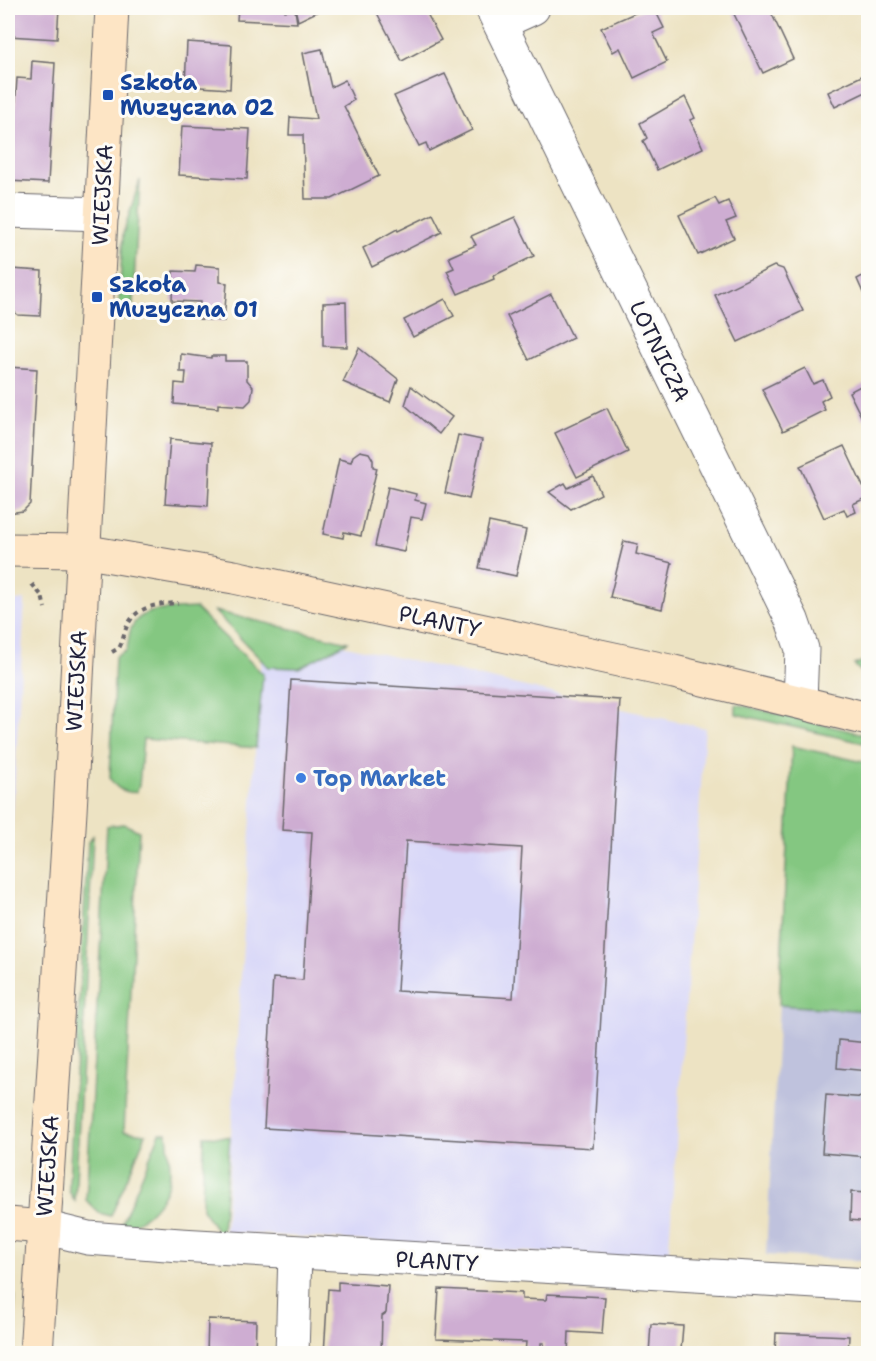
<svg xmlns="http://www.w3.org/2000/svg" width="876" height="1361" font-family="'Shantell Sans',sans-serif">
	<rect width="100%" height="100%" fill="#fdfcf7"/>
	<filter id="ink" filterUnits="userSpaceOnUse"><feTurbulence type="fractalNoise" baseFrequency=".0167" numOctaves="2"/><feDisplacementMap in="SourceGraphic" scale="12" xChannelSelector="R" yChannelSelector="G"/><feConvolveMatrix kernelMatrix="1 2 1 2 8 2 1 2 1" color-interpolation-filters="sRGB"/></filter>
	<filter id="wash" filterUnits="userSpaceOnUse"><feTurbulence type="fractalNoise" baseFrequency=".008" numOctaves="4" result="noise"/><feDisplacementMap in="SourceGraphic" scale="24" xChannelSelector="R" yChannelSelector="G"/><feGaussianBlur stdDeviation="1.35" result="paint"/><feColorMatrix in="noise" values="0 0 0 0 0 0 0 0 0 0 0 0 0 0 0 0 0 1.4 0 .05"/><feComposite in="paint" operator="in"/></filter>
	<g filter="url(#wash)">
		<rect width="100%" height="100%" fill="#ede3c3"/>
		<!-- built -->
		<g fill="#d8d7f8">
			<path d="M 25,600 L 8,898 L 8,602 Z"/>
			<path d="M 263,627 L 705,728 L 668,1261 L 225,1232 Z"/>
		</g>
		<!-- industrial -->
		<path fill="#bfc2dd" d="M 779,1005 L 868,1011 L 868,1261 L 766,1255 Z"/>
		<!-- green -->
		<g fill="#84c781" stroke="#53745e" stroke-width="1.5">
			<path d="M 140,180 L 132,318 L 118,318 L 123,234 Z"/>
			<path d="M 195,608 L 263,674 L 256,748 L 143,739 L 139,786 L 136,792 C 125,794 115,788 110,778 L 115,657 L 126,651 C 129,644 128,636 131,629 C 140,605 174,610 195,608 Z"/>
			<path d="M 214,611 L 348,642 L 299,668 L 268,667 Z"/>
			<path d="M 868,659 L 868,678 L 854,665 Z"/>
			<path d="M 736,704 L 868,735 L 868,744 L 736,714 Z"/>
			<path d="M 792,746 L 868,763 L 868,1011 L 779,1005 Z"/>
			<path d="M 124,824 L 139,831 L 124,1131 L 146,1134 L 111,1216 L 99,1213 L 86,1200 L 107,826 Z"/>
			<path d="M 93,836 L 75,1201 L 69,1191 L 69,1183 L 88,842 Z"/>
			<path d="M 160,1133 L 167,1133 C 168,1146 170,1159 170,1171 C 169,1198 145,1224 120,1228 Z"/>
			<path d="M 204,1136 L 230,1137 L 222,1231 L 217,1231 L 202,1209 Z"/>
			<path d="M 15,1296 L 11,1353 L 8,1353 L 8,1297 Z"/>
		</g>
		<g id="blocks">
			<!-- building -->
			<g fill="#ceadd2" fill-rule="evenodd">
				<path d="M 8,8 L 59,8 L 57,39 L 8,36 Z"/>
				<path d="M 238,8 L 285,8 L 285,11 L 295,10 L 297,23 L 237,20 Z"/>
				<path d="M 295,8 L 325,8 L 298,21 Z"/>
				<path d="M 378,8 L 424,8 L 441,40 L 402,61 L 375,9 Z"/>
				<path d="M 646,8 L 654,8 L 664,28 L 653,33 L 667,62 L 634,78 L 620,48 L 613,52 L 601,28 Z"/>
				<path d="M 731,8 L 769,8 L 793,59 L 763,73 Z"/>
				<path d="M 187,42 L 232,45 L 230,89 L 185,86 Z"/>
				<path d="M 322,49 L 331,87 L 345,80 L 354,100 L 344,106 L 379,176 L 332,199 L 305,199 L 303,135 L 289,135 L 290,117 L 316,119 L 303,53 Z"/>
				<path d="M 32,61 L 55,63 L 48,183 L 8,181 L 8,109 L 15,110 L 17,78 L 31,79 Z"/>
				<path d="M 868,73 L 868,91 L 835,107 L 828,92 Z"/>
				<path d="M 445,74 L 472,130 L 429,151 L 426,143 L 419,146 L 394,96 Z"/>
				<path d="M 685,97 L 695,118 L 690,120 L 703,148 L 657,170 L 643,141 L 647,138 L 640,123 Z"/>
				<path d="M 182,126 L 250,129 L 247,179 L 179,175 Z"/>
				<path d="M 715,198 L 719,205 L 728,201 L 736,218 L 726,222 L 734,238 L 698,255 L 679,215 Z"/>
				<path d="M 433,214 L 442,232 L 372,267 L 363,248 L 397,229 L 398,231 Z"/>
				<path d="M 515,217 L 534,256 L 493,276 L 494,279 L 458,294 L 447,271 L 454,268 L 449,257 L 476,245 L 471,236 Z"/>
				<path d="M 8,247 L 12,247 L 11,269 L 42,271 L 40,316 L 18,315 L 8,307 L 10,280 L 8,279 Z"/>
				<path d="M 196,265 L 220,267 L 220,282 L 227,283 L 224,321 L 199,319 L 200,302 L 172,301 L 173,271 L 195,272 Z"/>
				<path d="M 774,266 L 783,269 L 803,311 L 738,342 L 715,295 Z"/>
				<path d="M 868,273 L 868,304 L 857,279 Z"/>
				<path d="M 551,294 L 573,338 L 529,360 L 507,316 Z"/>
				<path d="M 445,299 L 454,316 L 413,337 L 404,320 Z"/>
				<path d="M 346,302 L 347,347 L 323,346 L 323,303 Z"/>
				<path d="M 359,348 L 398,379 L 390,402 L 343,382 Z"/>
				<path d="M 181,354 L 211,358 L 211,356 L 225,356 L 225,361 L 247,361 L 247,380 L 253,387 L 251,400 L 245,406 L 218,404 L 218,408 L 174,404 L 175,383 L 185,384 L 186,372 L 180,372 Z"/>
				<path d="M 8,367 L 37,369 L 30,504 L 23,511 L 8,513 Z"/>
				<path d="M 805,368 L 813,384 L 823,380 L 830,396 L 821,401 L 825,410 L 783,431 L 762,389 Z"/>
				<path d="M 868,382 L 868,417 L 863,420 L 849,392 Z"/>
				<path d="M 411,386 L 452,417 L 439,434 L 405,405 Z"/>
				<path d="M 607,408 L 628,452 L 577,477 L 555,433 Z"/>
				<path d="M 458,435 L 482,440 L 469,499 L 445,493 Z"/>
				<path d="M 170,439 L 211,443 L 208,506 L 165,503 Z"/>
				<path d="M 844,446 L 868,497 L 853,504 L 856,512 L 847,516 L 844,509 L 824,518 L 800,466 Z"/>
				<path d="M 360,451 L 369,453 L 373,460 L 373,467 L 377,468 L 361,536 L 344,532 L 343,538 L 323,534 L 339,459 L 351,462 L 353,456 Z"/>
				<path d="M 593,476 L 601,494 L 571,509 L 549,492 L 565,483 L 568,488 Z"/>
				<path d="M 388,487 L 416,494 L 415,500 L 426,503 L 422,519 L 411,517 L 404,552 L 375,546 Z"/>
				<path d="M 489,522 L 526,530 L 516,576 L 479,568 Z"/>
				<path d="M 624,541 L 638,544 L 636,554 L 672,563 L 662,609 L 610,597 Z"/>
				<path d="M 291,680 L 620,700 L 593,1148 L 264,1128 L 273,978 L 303,980 L 312,832 L 282,830 ZM 406,841 L 522,848 L 513,998 L 397,991 Z"/>
				<path d="M 839,1040 L 868,1043 L 868,1071 L 837,1068 Z"/>
				<path d="M 826,1095 L 868,1098 L 868,1157 L 822,1153 Z"/>
				<path d="M 851,1192 L 868,1193 L 868,1222 L 850,1220 Z"/>
				<path d="M 338,1282 L 388,1286 L 386,1313 L 382,1316 L 381,1354 L 324,1354 L 328,1289 L 338,1290 Z"/>
				<path d="M 439,1289 L 522,1293 L 522,1299 L 546,1300 L 547,1294 L 605,1297 L 602,1334 L 569,1332 L 568,1354 L 543,1353 L 544,1343 L 541,1343 L 541,1354 L 525,1354 L 526,1342 L 436,1339 Z"/>
				<path d="M 208,1319 L 256,1321 L 255,1354 L 207,1354 Z"/>
				<path d="M 651,1324 L 683,1326 L 681,1350 L 695,1351 L 695,1354 L 649,1354 Z"/>
				<path d="M 776,1333 L 849,1336 L 848,1354 L 775,1354 Z"/>
			</g>
		</g>
	</g>
	<g filter="url(#ink)">
		<use href="#blocks" fill-opacity="0" stroke="#69666b" stroke-width="1.5"/>
		<g fill="none" stroke-linecap="round" stroke-linejoin="round">
			<defs>
				<g id="street">
					<path d="M 492,8 L 792,620 L 802,649 L 800,701"/>
					<path d="M 500,23 L 533,8"/>
					<path d="M 8,211 L 102,214"/>
					<path d="M 43,1227 L 88,1238 L 180,1245 L 868,1285"/>
					<path d="M 292,1354 L 295,1253"/>
				</g>
				<g id="secondary">
					<path d="M 8,550 L 82,551 L 234,577 L 674,672 L 868,719"/>
					<path d="M 8,1224 L 43,1227"/>
					<path d="M 36,1354 L 70,812 L 112,8"/>
				</g>
			</defs>
			<!-- street casing -->
			<use href="#street" stroke="#69666b" stroke-width="35"/>
			<!-- secondary casing -->
			<use href="#secondary" stroke="#69666b" stroke-width="35"/>
			<!-- path -->
			<g stroke="#69666b" stroke-width="4" stroke-dasharray="4.5 4.5" stroke-linecap="butt">
				<path d="M 32,584 L 42,596 L 45,608"/>
				<path d="M 112,652 L 119,648 C 124,640 124,629 130,621 C 140,605 161,604 178,603"/>
			</g>
			<!-- street -->
			<use href="#street" stroke="#fff" stroke-width="33"/>
			<!-- secondary -->
			<use href="#secondary" stroke="#fde5c5" stroke-width="33"/>
		</g>
	</g>
	<!-- markers -->
	<g fill="#1a4fb4" stroke="#fdfcf7" stroke-width="2">
		<rect x="102" y="89" width="12" height="12" rx="3"/>
		<rect x="91" y="291" width="12" height="12" rx="3"/>
	</g>
	<circle fill="#3f7fe0" stroke="#fdfcf7" stroke-width="2" cx="301" cy="778" r="6"/>
	<g text-anchor="middle" stroke-width="6" stroke-linejoin="round" paint-order="stroke">
		<!-- transit labels -->
		<g font-size="22" font-weight="bold" fill="#164399" stroke="#fdfcf7" text-anchor="start">
			<text x="120" y="90">Szkoła<tspan x="120" dy="25">Muzyczna 02</tspan></text>
			<text x="109" y="292">Szkoła<tspan x="109" dy="25">Muzyczna 01</tspan></text>
		</g>
		<!-- street labels -->
		<g font-size="22" fill="#22223b" stroke="#fdfcf7">
			<text transform="translate(102 195) rotate(-87)" y="8">WIEJSKA</text>
			<text transform="translate(660 351) rotate(64)" y="8">LOTNICZA</text>
			<text transform="translate(440 621) rotate(12)" y="8">PLANTY</text>
			<text transform="translate(76 681) rotate(-87)" y="8">WIEJSKA</text>
			<text transform="translate(47 1166) rotate(-86)" y="8">WIEJSKA</text>
			<text transform="translate(437 1261) rotate(3)" y="8">PLANTY</text>
		</g>
		<!-- shop labels -->
		<g font-size="22" font-weight="bold" fill="#366cbe" stroke="#fdfcf7" text-anchor="start">
			<text x="313" y="786">Top Market</text>
		</g>
	</g>
	<!-- margin -->
	<rect width="876" height="1361" fill="none" stroke="#fdfcf7" stroke-width="30"/>
</svg>
